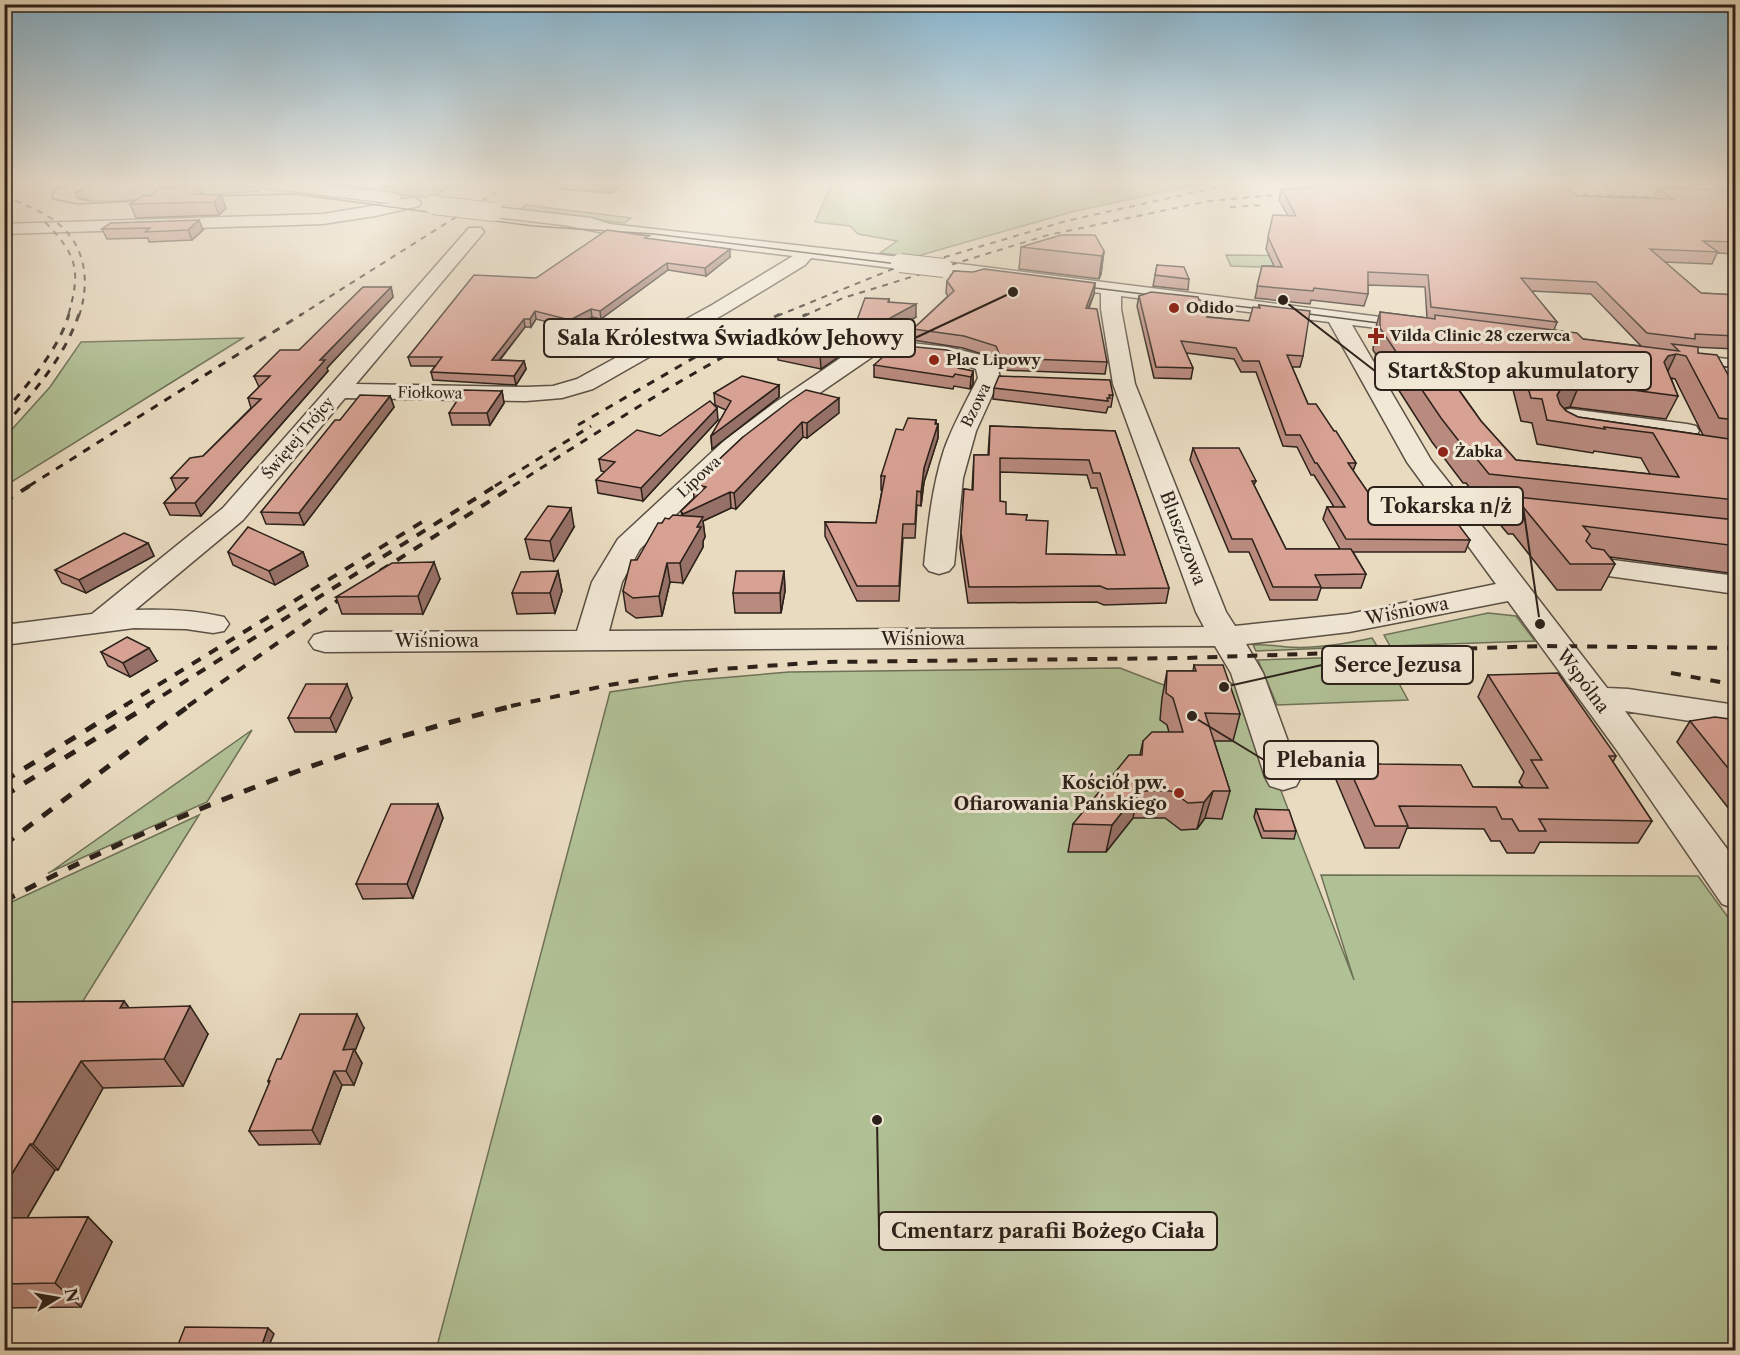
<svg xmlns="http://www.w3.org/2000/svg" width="1740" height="1355" font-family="'Libre Caslon Text',serif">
	<rect width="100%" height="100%" fill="#e9dbc0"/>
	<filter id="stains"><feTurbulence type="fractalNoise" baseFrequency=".00333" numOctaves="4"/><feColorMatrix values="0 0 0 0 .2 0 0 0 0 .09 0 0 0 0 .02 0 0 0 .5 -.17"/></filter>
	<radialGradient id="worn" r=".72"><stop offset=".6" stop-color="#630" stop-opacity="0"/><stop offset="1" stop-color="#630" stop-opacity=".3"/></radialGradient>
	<!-- green -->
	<g fill="#b1c196" stroke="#6e7158" stroke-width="1.5">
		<path d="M 95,183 L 193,183 L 261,191 L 114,201 L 91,201 L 78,196 L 78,191 Z"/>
		<path d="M 361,183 L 451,183 L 449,185 L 450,186 L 431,198 L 328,186 Z"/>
		<path d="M 832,183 L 1206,183 L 1075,211 L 914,257 L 880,253 L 897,241 L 858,234 L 850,226 L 815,222 Z"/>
		<path d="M 526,205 L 631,218 L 624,223 L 519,211 Z"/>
		<path d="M 1226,255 L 1304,256 L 1311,269 L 1231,266 Z"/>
		<path d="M 243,338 L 5,486 L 5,437 L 50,387 L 81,342 Z"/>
		<path d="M 1488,613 L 1516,616 L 1535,641 L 1390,646 L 1384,635 Z"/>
		<path d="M 1372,638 L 1377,646 L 1256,651 L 1253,645 C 1266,644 1275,646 1287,647 C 1314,649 1345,644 1372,638 Z"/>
		<path d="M 1384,656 L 1408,700 L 1277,705 L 1258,660 Z"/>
		<path d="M 1120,668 L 1161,684 L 1188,691 L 1225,679 L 1242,690 L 1354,980 L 1321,875 L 1698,876 L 1735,927 L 1735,1350 L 436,1350 L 610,692 L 685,681 L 789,672 Z"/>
		<path d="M 252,730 L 207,802 L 48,873 L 49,873 Z"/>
		<path d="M 199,815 L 73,1017 L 5,1018 L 5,905 Z"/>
	</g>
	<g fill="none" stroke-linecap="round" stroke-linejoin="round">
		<defs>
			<g id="minor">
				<path d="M 257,183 L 305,183 L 393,193 L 399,195 L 401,198 L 400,200 L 413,197 L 421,202 L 419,206 L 375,216 L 323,224 L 4,234 L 4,224 L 323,214 L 390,203 L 265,188 Z"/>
				<path d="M 494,207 L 591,218 L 610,224 L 900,257 L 907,259 L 909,263 L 907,267 L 900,269 L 811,258 L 805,265 L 726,313 L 593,389 L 562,398 L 526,401 L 345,398 L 243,520 L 135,610 C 165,609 195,610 224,617 L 229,624 L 224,631 L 213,633 L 186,629 L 134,628 L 4,645 L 4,625 L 92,614 L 223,508 L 469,228 L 481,228 L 484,232 L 356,384 L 526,387 L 553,386 L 577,379 L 712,305 L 793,256 L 610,234 L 563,225 L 488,216 L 486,212 Z"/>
				<path d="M 944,262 L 1428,323 L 1431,327 L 1428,331 L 1421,333 L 1352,325 L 1431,460 L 1462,499 L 1556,510 L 1560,516 L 1556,522 L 1546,524 L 1475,517 L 1607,688 L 1628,689 L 1736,705 L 1736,728 L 1625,711 L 1736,861 L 1736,909 L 1722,904 L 1616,749 L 1508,601 L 1349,632 L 1246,644 L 1263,673 L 1301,777 L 1296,786 L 1283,790 L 1270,786 L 1265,777 L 1231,673 L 1215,646 L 325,652 L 314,649 L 309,642 L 314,635 L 325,632 L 577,631 L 592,582 L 618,539 L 725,440 L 773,404 L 861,344 L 869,343 L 893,341 L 947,347 L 985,356 L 994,360 L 997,365 L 1000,378 L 976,431 L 963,478 L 954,565 L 949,571 L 939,574 L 929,571 L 924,565 C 928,526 932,487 944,450 C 953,425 966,402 978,378 L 976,369 L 959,363 L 929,357 L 875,355 L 789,414 L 743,450 L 640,549 L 622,582 L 609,631 L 1204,627 L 1196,612 L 1113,384 L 1101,309 L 1101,293 L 937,272 L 935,268 L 937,264 ZM 1121,296 L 1329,322 L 1407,462 L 1496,584 L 1349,614 L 1235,626 L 1226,612 L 1135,384 L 1121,309 Z"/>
				<path d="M 1678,353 L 1736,360 L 1736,374 L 1670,365 L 1667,360 L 1670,355 Z"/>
				<path d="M 1570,409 L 1687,424 L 1696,426 L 1699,431 L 1696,436 L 1687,438 L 1576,424 L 1590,429 L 1593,434 L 1590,439 L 1581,441 L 1557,434 L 1549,418 L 1553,413 Z"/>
				<path d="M 1590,557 L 1736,576 L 1736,594 L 1580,572 L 1575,566 L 1580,560 Z"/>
			</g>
		</defs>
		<!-- minor casing -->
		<use href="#minor" stroke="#5b5044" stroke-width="3"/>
		<!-- minor -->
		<use href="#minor" fill="#f1e8d6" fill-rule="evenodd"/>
		<!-- tram -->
		<g stroke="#2c211a" stroke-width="1.5">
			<path d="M 69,183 L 56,189 L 52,194 L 53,199 L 77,204 L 152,200"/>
			<path d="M 198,183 L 229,187"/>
			<path d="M 220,183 L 256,187"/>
			<path d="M 206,196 L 295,194 L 533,226 L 654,234 L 971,273"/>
			<path d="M 90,201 L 77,198 L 75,193 L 93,183"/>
			<path d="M 1079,286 L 1159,296"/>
			<path d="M 1195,301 L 1269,310"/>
			<path d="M 1293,312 L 1394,325"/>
			<path d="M 1707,365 L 1736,368"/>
		</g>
		<!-- rail-far3 -->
		<g stroke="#2c211a" stroke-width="2" stroke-dasharray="6 6" stroke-linecap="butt">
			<path d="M 1464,186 L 1612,183"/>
			<path d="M 1604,186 L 1736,186"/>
			<path d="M 1559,194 L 1670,198"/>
			<path d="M 4,196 C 18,202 33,208 46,215 C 84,237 92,277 79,316"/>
			<path d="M 1230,207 L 1263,205"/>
			<path d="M 45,222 C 78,256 81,271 68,316"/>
			<path d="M 898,271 L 1066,221 L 1237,183"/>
			<path d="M 299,316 L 510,183"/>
			<path d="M 777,316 L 905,264"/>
			<path d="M 804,316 L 843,298 L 1048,235 L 1209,201 L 1296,193"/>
		</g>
		<!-- rail-far2 -->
		<g stroke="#2c211a" stroke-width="3" stroke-dasharray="8 8" stroke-linecap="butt">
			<path d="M 4,412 C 28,384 58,351 69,314"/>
			<path d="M 578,425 L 697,356 L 780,314"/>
			<path d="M 4,426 C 34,392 64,358 79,314"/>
			<path d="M 29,486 L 302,314"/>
			<path d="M 495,486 L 591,426"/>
			<path d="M 513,486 C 609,425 704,362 807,314"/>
		</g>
		<!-- rail-far1 -->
		<g stroke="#2c211a" stroke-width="4" stroke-dasharray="10 10" stroke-linecap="butt">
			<path d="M 4,502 L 31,485"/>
			<path d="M 380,571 L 515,485"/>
			<path d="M 1671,673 L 1736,685"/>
			<path d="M 124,706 L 422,522"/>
			<path d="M 146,706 L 497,485"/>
			<path d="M 188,706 L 350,592"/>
			<path d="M 511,706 L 609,685 L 665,676 L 721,669 L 825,662 L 1186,658 L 1541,646 L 1736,648"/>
		</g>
		<!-- rail -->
		<g stroke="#2c211a" stroke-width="5" stroke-dasharray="12 12" stroke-linecap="butt">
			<path d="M 4,781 L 127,705"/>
			<path d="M 4,796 L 149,705"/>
			<path d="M 4,845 L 190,705"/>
			<path d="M 4,901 C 166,816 339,748 517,705"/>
		</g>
		<defs>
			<g id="minor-bridge">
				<path d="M 433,205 L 494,212"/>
				<path d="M 900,263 L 944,268"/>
			</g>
		</defs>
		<!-- minor-bridge casing -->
		<use href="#minor-bridge" stroke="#5b5044" stroke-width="20" stroke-linecap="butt"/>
		<!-- minor-bridge -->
		<use href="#minor-bridge" stroke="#f1e8d6" stroke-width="18"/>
	</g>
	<!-- wall -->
	<g fill="#b98a7e" stroke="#2c211a" stroke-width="1.5" fill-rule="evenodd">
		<path d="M 559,183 L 624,183 L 612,193 L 560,189 Z"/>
		<path d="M 1509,183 L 1577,196 L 1654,198 L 1658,188 L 1716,190 L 1719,183 L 1736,183 L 1736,254 L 1717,253 L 1712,264 L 1664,262 L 1701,293 L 1736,295 L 1736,349 L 1692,347 L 1736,389 L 1736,574 L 1610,557 L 1615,564 L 1601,590 L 1557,590 L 1513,534 L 1508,534 L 1498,522 L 1506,502 L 1479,499 L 1466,483 L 1463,483 L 1432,442 L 1373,350 L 1374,334 L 1380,312 L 1427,318 L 1425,287 L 1368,285 L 1368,294 L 1364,306 L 1311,300 L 1310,304 L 1255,298 L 1262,266 L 1274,266 L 1266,249 L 1273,215 L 1288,216 L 1279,200 L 1282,189 L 1372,187 L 1372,184 L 1508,187 ZM 1531,291 L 1591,294 L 1641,346 L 1583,339 L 1554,330 L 1557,322 ZM 1671,378 L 1675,379 L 1703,435 L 1578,417 L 1566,411 L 1564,408 L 1570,407 L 1666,419 L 1678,396 ZM 1452,380 L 1511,382 L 1521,421 L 1532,423 L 1537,444 L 1593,453 L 1594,451 L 1641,458 L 1650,474 L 1516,460 L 1481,421 Z"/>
		<path d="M 198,185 L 202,195 L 226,208 L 219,215 L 136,218 L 130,204 L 152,195 Z"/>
		<path d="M 111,223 L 203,230 L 192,240 L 149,242 L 148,238 L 107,239 L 102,229 Z"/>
		<path d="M 649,239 L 730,257 L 706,276 L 668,270 L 601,319 L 592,317 L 572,328 L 536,319 L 531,327 L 525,327 L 500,360 L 524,361 L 526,369 L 516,385 L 433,380 L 431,372 L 435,366 L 411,366 L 408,357 Z"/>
		<path d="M 1021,247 L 1104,251 L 1101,274 L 1099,279 L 1019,269 Z"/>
		<path d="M 1157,265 L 1189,279 L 1188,290 L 1153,286 Z"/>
		<path d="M 947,281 L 1095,283 L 1094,294 L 1089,308 L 1107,362 L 1105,374 L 1001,370 L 995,358 L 963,348 L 913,340 L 913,329 L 948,296 L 946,293 Z"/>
		<path d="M 391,287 L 393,297 L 327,368 L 328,371 L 201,516 L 170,515 L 164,503 L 176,490 L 171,478 L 203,456 L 251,408 L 248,398 L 259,387 L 254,376 L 299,350 Z"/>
		<path d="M 1139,296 L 1199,300 L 1210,312 L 1208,317 L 1249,321 L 1258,307 L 1259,305 L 1303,356 L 1300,367 L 1292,367 L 1308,404 L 1334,431 L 1356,463 L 1353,471 L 1378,507 L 1385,516 L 1470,540 L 1465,552 L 1353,552 L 1366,574 L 1361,588 L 1321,588 L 1317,600 L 1270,600 L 1249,552 L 1229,552 L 1190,460 L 1193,448 L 1256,481 L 1254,485 L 1286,549 L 1340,549 L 1323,519 L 1327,507 L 1334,507 L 1314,475 L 1311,475 L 1297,447 L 1283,446 L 1256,372 L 1241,372 L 1234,359 L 1186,353 L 1193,368 L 1191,379 L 1154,378 L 1137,306 Z"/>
		<path d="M 889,299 L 889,302 L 916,317 L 874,341 L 860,342 L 821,369 L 778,360 L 777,346 L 856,323 Z"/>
		<path d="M 962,355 L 961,367 L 958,368 L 973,371 L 973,384 L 970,389 L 954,386 L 953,389 L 874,377 L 874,365 Z"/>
		<path d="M 779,385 L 779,397 L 712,449 L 711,436 L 726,410 L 715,405 L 714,393 Z"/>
		<path d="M 994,388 L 1113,395 L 1111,407 L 1108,407 L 1106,413 L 993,399 Z"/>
		<path d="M 502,391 L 504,403 L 490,425 L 452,425 L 449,413 Z"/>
		<path d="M 390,396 L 394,407 L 304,525 L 266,524 L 261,512 L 340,420 Z"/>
		<path d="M 839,413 L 807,438 L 803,437 L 736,509 L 731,508 L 703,521 L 705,537 L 703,541 L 703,547 L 683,583 L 670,582 L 662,616 L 636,618 L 626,611 L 623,591 L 637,560 L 662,523 L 669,519 L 682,516 L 681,511 L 694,498 L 693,484 L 743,437 Z"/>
		<path d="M 718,420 L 643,501 L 598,493 L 596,480 L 605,472 L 601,471 L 599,459 L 660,436 Z"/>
		<path d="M 936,420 L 936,424 L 938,424 L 938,438 L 924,482 L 921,506 L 917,505 L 915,538 L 903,538 L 899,601 L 857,601 L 825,536 L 825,522 L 876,523 L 882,490 L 881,490 L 881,476 L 903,430 Z"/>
		<path d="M 990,426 L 1115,431 L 1169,588 L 1166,603 L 1104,605 L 1097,602 L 968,603 L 960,548 L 964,489 L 972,490 L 974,455 L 988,455 ZM 1000,472 L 1087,475 L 1091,488 L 1097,488 L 1117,555 L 1046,554 L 1026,520 L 1027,515 L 1006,514 L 1000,501 Z"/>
		<path d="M 574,527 L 554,561 L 530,559 L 525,539 Z"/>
		<path d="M 148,543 L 154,556 L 86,593 L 62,583 L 55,570 Z"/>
		<path d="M 228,552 L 303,552 L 308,566 L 275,585 L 233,565 Z"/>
		<path d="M 558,571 L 562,591 L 555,613 L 517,614 L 512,593 Z"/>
		<path d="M 784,571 L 785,591 L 781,613 L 735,613 L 733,593 Z"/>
		<path d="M 440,579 L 423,614 L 342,614 L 336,597 Z"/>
		<path d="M 101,652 L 157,661 L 130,677 L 108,666 Z"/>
		<path d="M 1194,665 L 1240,714 L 1233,741 L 1214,741 L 1230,791 L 1222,819 L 1205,818 L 1197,829 L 1181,830 L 1165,818 L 1133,818 L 1106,852 L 1068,852 L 1073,824 L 1140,755 L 1143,741 L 1169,732 L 1167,725 L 1160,720 L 1162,698 L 1167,671 L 1193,671 Z"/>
		<path d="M 1488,675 L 1616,756 L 1613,762 L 1652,821 L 1638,843 L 1540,842 L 1534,853 L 1507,853 L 1500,841 L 1491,841 L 1484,829 L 1407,828 L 1399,848 L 1365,848 L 1331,768 L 1339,746 L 1379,764 L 1473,787 L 1523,787 L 1519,782 L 1524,772 L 1478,697 Z"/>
		<path d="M 352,698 L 336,732 L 295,732 L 288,718 Z"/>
		<path d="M 1736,720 L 1736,818 L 1677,742 L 1690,721 Z"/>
		<path d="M 438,804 L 443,818 L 413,898 L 363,899 L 356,884 Z"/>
		<path d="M 1256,809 L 1296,831 L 1294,839 L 1262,838 L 1254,817 Z"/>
		<path d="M 124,1001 L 129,1008 L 208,1034 L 183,1086 L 103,1088 L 58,1170 L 55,1170 L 27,1218 L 88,1217 L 112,1242 L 81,1307 L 4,1308 L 4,1002 Z"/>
		<path d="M 364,1028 L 355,1051 L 362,1063 L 354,1085 L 342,1085 L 320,1144 L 259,1145 L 249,1131 L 269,1084 L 268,1081 L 281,1059 Z"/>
	</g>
	<!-- shaded-wall -->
	<g fill="#967167" stroke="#2c211a" stroke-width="1.5">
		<path d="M 613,183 L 624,183 L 612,193 L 610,185 Z"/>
		<path d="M 198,185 L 203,198 L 191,194 Z"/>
		<path d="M 221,195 L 226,208 L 219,215 L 214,202 Z"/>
		<path d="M 199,220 L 203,230 L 192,240 L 188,230 Z"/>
		<path d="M 4,237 L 6,237 L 9,242 L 4,245 Z"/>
		<path d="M 730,249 L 730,257 L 706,276 L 705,268 Z"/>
		<path d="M 1104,251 L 1101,274 L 1099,279 L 1102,256 Z"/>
		<path d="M 667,263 L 668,270 L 601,319 L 600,311 Z"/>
		<path d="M 1095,283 L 1094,294 L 1084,319 L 1086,308 Z"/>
		<path d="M 391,287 L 393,297 L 327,368 L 328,371 L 201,516 L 195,503 L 320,360 Z"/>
		<path d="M 916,304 L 916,317 L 874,341 L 860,342 L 821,369 L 820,355 L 860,329 Z"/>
		<path d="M 591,309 L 592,317 L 572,328 L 570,320 Z"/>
		<path d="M 535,311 L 536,319 L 531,327 L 530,319 Z"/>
		<path d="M 524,319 L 525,327 L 493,368 L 492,360 Z"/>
		<path d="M 1676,354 L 1665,377 L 1664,362 L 1668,356 Z"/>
		<path d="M 962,355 L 961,367 L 957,368 L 955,361 L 958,356 Z"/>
		<path d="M 524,361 L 526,369 L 516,385 L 514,376 Z"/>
		<path d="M 973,371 L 973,384 L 970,389 L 971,377 Z"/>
		<path d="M 1580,383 L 1570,407 L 1552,411 L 1557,395 L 1562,387 Z"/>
		<path d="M 779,385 L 779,397 L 712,449 L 711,436 Z"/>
		<path d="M 502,391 L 504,403 L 490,425 L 487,413 Z"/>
		<path d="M 390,396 L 394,407 L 304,525 L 299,513 Z"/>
		<path d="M 839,398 L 839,413 L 807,438 L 807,423 Z"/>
		<path d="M 717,408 L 718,420 L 643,501 L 641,488 Z"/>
		<path d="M 936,420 L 935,433 L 938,424 L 938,438 L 924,482 L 921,506 L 921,492 L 924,468 Z"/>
		<path d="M 802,422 L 803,437 L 736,509 L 734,493 Z"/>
		<path d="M 730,492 L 731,508 L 703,521 L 705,537 L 703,541 L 703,547 L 683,583 L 680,563 L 685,530 L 683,514 Z"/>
		<path d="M 571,508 L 574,527 L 554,561 L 550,541 Z"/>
		<path d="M 148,543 L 154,556 L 86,593 L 79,580 Z"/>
		<path d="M 303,552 L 308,566 L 275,585 L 269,571 Z"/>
		<path d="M 434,562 L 440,579 L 423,614 L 418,596 Z"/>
		<path d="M 667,563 L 670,582 L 662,616 L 659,596 Z"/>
		<path d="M 558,571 L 562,591 L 555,613 L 550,593 Z"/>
		<path d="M 784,571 L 785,591 L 781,613 L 780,593 Z"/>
		<path d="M 149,648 L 157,661 L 130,677 L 123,663 Z"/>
		<path d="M 347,684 L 352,698 L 336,732 L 330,718 Z"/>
		<path d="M 1139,791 L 1133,818 L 1106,852 L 1112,825 Z"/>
		<path d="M 1213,791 L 1205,818 L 1197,829 L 1204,802 Z"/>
		<path d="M 438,804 L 443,818 L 413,898 L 407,884 Z"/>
		<path d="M 124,1001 L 144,1029 L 120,1008 Z"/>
		<path d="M 190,1006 L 208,1034 L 183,1086 L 164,1059 Z"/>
		<path d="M 357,1014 L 364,1028 L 355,1051 L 362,1063 L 354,1085 L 346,1071 L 343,1050 Z"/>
		<path d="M 81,1061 L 103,1088 L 58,1170 L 33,1144 Z"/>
		<path d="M 334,1071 L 342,1085 L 320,1144 L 312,1130 Z"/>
		<path d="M 30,1144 L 55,1170 L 12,1244 L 4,1236 L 4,1187 Z"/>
		<path d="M 88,1217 L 112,1242 L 81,1307 L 55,1283 Z"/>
		<path d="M 268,1328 L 274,1334 L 267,1350 L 260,1350 Z"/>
	</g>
	<!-- building -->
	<g fill="#d7a193" stroke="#2c211a" stroke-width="1.5" fill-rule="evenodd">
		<path d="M 588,183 L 613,183 L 610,185 Z"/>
		<path d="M 1411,183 L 1514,187 L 1510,183 L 1565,185 L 1577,196 L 1673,199 L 1658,188 L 1736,190 L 1736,242 L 1703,241 L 1718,252 L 1650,249 L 1701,293 L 1736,295 L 1736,336 L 1695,334 L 1695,339 L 1647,333 L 1596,282 L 1521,278 L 1557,322 L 1431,307 L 1428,275 L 1368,272 L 1368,294 L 1314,288 L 1313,291 L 1257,286 L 1262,266 L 1282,267 L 1268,237 L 1273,215 L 1296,216 L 1282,189 L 1332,186 L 1375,187 L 1372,184 Z"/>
		<path d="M 1727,183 L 1736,183 L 1736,189 Z"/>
		<path d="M 198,185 L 191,194 L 221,195 L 214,202 L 130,204 L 142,196 L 152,195 L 159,188 Z"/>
		<path d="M 199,220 L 188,230 L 145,232 L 150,228 L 102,229 L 111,223 Z"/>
		<path d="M 607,230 L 649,236 L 645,238 L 730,249 L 705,268 L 667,263 L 600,311 L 591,309 L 570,320 L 535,311 L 530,319 L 524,319 L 492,360 L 524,361 L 514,376 L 431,372 L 442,357 L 408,357 L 474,275 L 536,278 Z"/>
		<path d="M 1061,235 L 1095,235 L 1104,251 L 1102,256 L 1021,247 Z"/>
		<path d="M 1157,265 L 1184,267 L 1189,279 L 1155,275 Z"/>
		<path d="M 984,269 L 1095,283 L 1086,308 L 1097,309 L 1107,362 L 1001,358 L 996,346 L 964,336 L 913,329 L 954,291 L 947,281 L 954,271 L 973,272 Z"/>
		<path d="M 363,287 L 391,287 L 320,360 L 325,360 L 195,503 L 164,503 L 188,478 L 171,478 L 190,458 L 203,456 L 261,399 L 248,398 L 270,376 L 254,376 L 280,350 L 299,350 Z"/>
		<path d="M 1151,292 L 1198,297 L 1199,300 L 1212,301 L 1207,317 L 1249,321 L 1253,307 L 1260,308 L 1259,305 L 1310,311 L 1303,356 L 1287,355 L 1308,404 L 1316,404 L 1334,431 L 1336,431 L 1356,463 L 1348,463 L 1378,507 L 1385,516 L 1452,516 L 1470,540 L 1346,539 L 1327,507 L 1345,507 L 1317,463 L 1315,463 L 1300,435 L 1286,435 L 1259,361 L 1243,361 L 1236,348 L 1181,341 L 1193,368 L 1156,367 L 1139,296 Z"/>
		<path d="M 865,298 L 889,299 L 888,302 L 916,304 L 874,327 L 860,329 L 820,355 L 777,346 L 847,319 L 856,323 Z"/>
		<path d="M 1380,312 L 1435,319 L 1435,315 L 1577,333 L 1583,339 L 1679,351 L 1672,344 L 1698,347 L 1698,353 L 1717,355 L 1736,389 L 1736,420 L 1719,418 L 1686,356 L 1676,354 L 1668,356 L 1664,362 L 1678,396 L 1580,383 L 1562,387 L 1557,395 L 1560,404 L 1566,411 L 1578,417 L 1736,440 L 1736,500 L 1489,474 L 1476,458 L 1472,458 L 1441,418 L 1380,328 ZM 1435,357 L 1520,360 L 1531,398 L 1542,399 L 1547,420 L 1605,429 L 1604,427 L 1653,433 L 1679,477 L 1516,460 L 1481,421 Z"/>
		<path d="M 896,345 L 947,350 L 962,355 L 958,356 L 955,361 L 958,368 L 973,371 L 971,377 L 955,374 L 953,377 L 874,365 Z"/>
		<path d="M 742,376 L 779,385 L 711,436 L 731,401 L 714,393 Z"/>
		<path d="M 999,376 L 1110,380 L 1113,395 L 1109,395 L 1110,398 L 1107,398 L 1108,401 L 994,388 Z"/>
		<path d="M 464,390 L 502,391 L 487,413 L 449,413 Z"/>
		<path d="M 806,390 L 839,398 L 807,423 L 802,422 L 734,493 L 730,492 L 683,514 L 681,511 L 706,487 L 693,484 L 743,437 L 790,401 Z"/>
		<path d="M 360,395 L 390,396 L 299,513 L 261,512 L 335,420 L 340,420 Z"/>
		<path d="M 710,401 L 717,408 L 641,488 L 596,480 L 615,462 L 599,459 L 637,430 L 660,436 Z"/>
		<path d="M 908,418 L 936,420 L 935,424 L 938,424 L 924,468 L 921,492 L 917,491 L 915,524 L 903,524 L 899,586 L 857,586 L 825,522 L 876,523 L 885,476 L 881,476 L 896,429 L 903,430 Z"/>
		<path d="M 990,426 L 1115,431 L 1169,588 L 1107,589 L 1100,586 L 969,587 L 961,533 L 964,489 L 973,490 L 974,455 L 989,455 ZM 1000,458 L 1089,460 L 1093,473 L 1100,473 L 1125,555 L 1046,554 L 1048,521 L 1026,520 L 1027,515 L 1006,514 L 1006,502 L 1000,501 Z"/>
		<path d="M 1193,448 L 1239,448 L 1256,481 L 1252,481 L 1286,549 L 1351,549 L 1366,574 L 1315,575 L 1321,587 L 1273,587 L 1252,539 L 1232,539 Z"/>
		<path d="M 1508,496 L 1736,520 L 1736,546 L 1583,526 L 1590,534 L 1586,541 L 1592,548 L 1604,550 L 1615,564 L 1570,564 L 1524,508 L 1518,508 Z"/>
		<path d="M 548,506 L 571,508 L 550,541 L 525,539 Z"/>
		<path d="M 673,515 L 703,517 L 697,527 L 701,527 L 680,563 L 667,563 L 659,596 L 633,598 L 623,591 L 631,560 L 637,560 L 658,523 L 662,523 L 665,518 L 669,519 Z"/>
		<path d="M 248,527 L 303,552 L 269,571 L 228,552 Z"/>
		<path d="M 124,533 L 148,543 L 79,580 L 55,570 Z"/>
		<path d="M 434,562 L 418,596 L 336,597 L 392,563 Z"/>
		<path d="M 558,571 L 550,593 L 512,593 L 521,572 Z"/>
		<path d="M 736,571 L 784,571 L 780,593 L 733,593 Z"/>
		<path d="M 127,637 L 149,648 L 123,663 L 101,652 Z"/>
		<path d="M 1194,665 L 1223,665 L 1240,714 L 1205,713 L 1230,791 L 1213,791 L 1204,802 L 1188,803 L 1171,791 L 1139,791 L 1112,825 L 1073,824 L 1129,755 L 1142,755 L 1143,741 L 1152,732 L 1183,732 L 1173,698 L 1166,693 L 1167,671 L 1196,671 Z"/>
		<path d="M 1558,673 L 1616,756 L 1609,756 L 1652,821 L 1539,819 L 1546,831 L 1519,831 L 1512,819 L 1502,819 L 1496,807 L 1399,806 L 1408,826 L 1375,826 L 1339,746 L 1371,747 L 1379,764 L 1461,765 L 1473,787 L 1548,788 L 1531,760 L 1542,760 L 1488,675 Z"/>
		<path d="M 306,684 L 347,684 L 330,718 L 288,718 Z"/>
		<path d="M 1715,717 L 1736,720 L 1736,778 L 1690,721 Z"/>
		<path d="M 391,804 L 438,804 L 407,884 L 356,884 Z"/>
		<path d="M 1256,809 L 1289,810 L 1296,831 L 1264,831 Z"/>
		<path d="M 124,1001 L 120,1008 L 190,1006 L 164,1059 L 81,1061 L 33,1144 L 30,1144 L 4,1187 L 4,1002 Z"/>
		<path d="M 300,1014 L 357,1014 L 343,1050 L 354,1049 L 346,1071 L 334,1071 L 312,1130 L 249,1131 L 270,1081 L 268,1081 L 277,1059 L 281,1059 Z"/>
		<path d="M 88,1217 L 55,1283 L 4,1284 L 4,1218 Z"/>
		<path d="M 185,1327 L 268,1328 L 260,1350 L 176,1350 Z"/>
	</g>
	<!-- sky -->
	<linearGradient id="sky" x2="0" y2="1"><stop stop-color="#87b7d2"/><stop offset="0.49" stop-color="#f5efe3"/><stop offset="1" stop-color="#f5efe3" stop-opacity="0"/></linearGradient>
	<rect width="1740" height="373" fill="url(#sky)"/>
	<!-- markers -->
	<g fill="#8f2418" stroke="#f1e8d6" stroke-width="2">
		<circle cx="1174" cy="308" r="6"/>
		<path d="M1373 327h6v6h6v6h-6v6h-6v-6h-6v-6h6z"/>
		<circle cx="934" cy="360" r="6"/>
		<circle cx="1443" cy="452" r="6"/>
		<circle cx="1179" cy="793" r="6"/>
	</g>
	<g text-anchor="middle" stroke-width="6" stroke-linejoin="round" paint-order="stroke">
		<!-- far-poi labels -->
		<g font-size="15" font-weight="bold" fill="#2c211a" stroke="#f1e8d6" text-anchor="start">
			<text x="1186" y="313">Odido</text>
			<text x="1390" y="341">Vilda Clinic 28 czerwca</text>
			<text x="946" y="365">Plac Lipowy</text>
			<text x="1455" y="457">Żabka</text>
		</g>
		<!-- far-street labels -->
		<g font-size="15" fill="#2c211a" stroke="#f1e8d6">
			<text transform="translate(430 393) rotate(1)" y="5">Fiołkowa</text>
			<text transform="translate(976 405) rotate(-64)" y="5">Bzowa</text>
			<text transform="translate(298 438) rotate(-50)" y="5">Świętej Trójcy</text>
			<text transform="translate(699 477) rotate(-43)" y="5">Lipowa</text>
		</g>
		<!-- street labels -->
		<g font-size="18" fill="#2c211a" stroke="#f1e8d6">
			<text transform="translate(1183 538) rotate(69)" y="6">Bluszczowa</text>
			<text transform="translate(1407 611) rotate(-11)" y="6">Wiśniowa</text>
			<text x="923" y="645">Wiśniowa</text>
			<text x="437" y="647">Wiśniowa</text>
			<text transform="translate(1583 681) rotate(53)" y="6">Wspólna</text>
		</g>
		<!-- poi labels -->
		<g font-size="18" font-weight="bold" fill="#2c211a" stroke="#f1e8d6" text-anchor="end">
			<text x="1167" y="789">Kościół pw.<tspan x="1167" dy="21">Ofiarowania Pańskiego</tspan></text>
		</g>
	</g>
	<!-- callouts -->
	<path fill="none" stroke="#2c211a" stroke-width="2" d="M1013 292L915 338M1283 300L1375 371M1540 624L1523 506M1224 687L1322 665M1192 716L1264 760M877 1120L879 1231"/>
	<g fill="#2c211a" stroke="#f1e8d6" stroke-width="2">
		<circle cx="1013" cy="292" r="6"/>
		<circle cx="1283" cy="300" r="6"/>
		<circle cx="1540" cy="624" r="6"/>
		<circle cx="1224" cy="687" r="6"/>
		<circle cx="1192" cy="716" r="6"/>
		<circle cx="877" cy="1120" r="6"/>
	</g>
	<g fill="#f1e8d6" stroke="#2c211a" stroke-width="2">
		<rect x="544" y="319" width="371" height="38" rx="6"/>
		<rect x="1375" y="352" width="276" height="38" rx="6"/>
		<rect x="1368" y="487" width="155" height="38" rx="6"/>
		<rect x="1322" y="646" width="151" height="38" rx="6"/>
		<rect x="1264" y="741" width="114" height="38" rx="6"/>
		<rect x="879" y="1212" width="338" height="38" rx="6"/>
	</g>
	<g font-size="20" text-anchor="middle" font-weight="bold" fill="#2c211a">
		<text x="730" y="345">Sala Królestwa Świadków Jehowy</text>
		<text x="1513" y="378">Start&amp;Stop akumulatory</text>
		<text x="1446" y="513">Tokarska n/ż</text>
		<text x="1398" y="672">Serce Jezusa</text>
		<text x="1321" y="767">Plebania</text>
		<text x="1048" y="1238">Cmentarz parafii Bożego Ciała</text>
	</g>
	<!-- margin -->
	<rect width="1740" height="1355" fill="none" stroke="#e9dbc0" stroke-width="24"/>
	<rect x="6" y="6" width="1728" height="1343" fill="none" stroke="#2c211a" stroke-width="3"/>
	<rect x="12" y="12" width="1716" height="1331" fill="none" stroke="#2c211a" stroke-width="1.5"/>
	<!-- north arrow -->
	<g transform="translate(57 1298) rotate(79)" stroke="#f1e8d6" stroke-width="4.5" paint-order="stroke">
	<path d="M0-4.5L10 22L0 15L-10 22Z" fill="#2c211a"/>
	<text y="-9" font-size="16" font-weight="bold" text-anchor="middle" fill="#2c211a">N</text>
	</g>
	<rect width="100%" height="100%" filter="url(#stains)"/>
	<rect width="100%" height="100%" fill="url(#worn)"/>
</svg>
